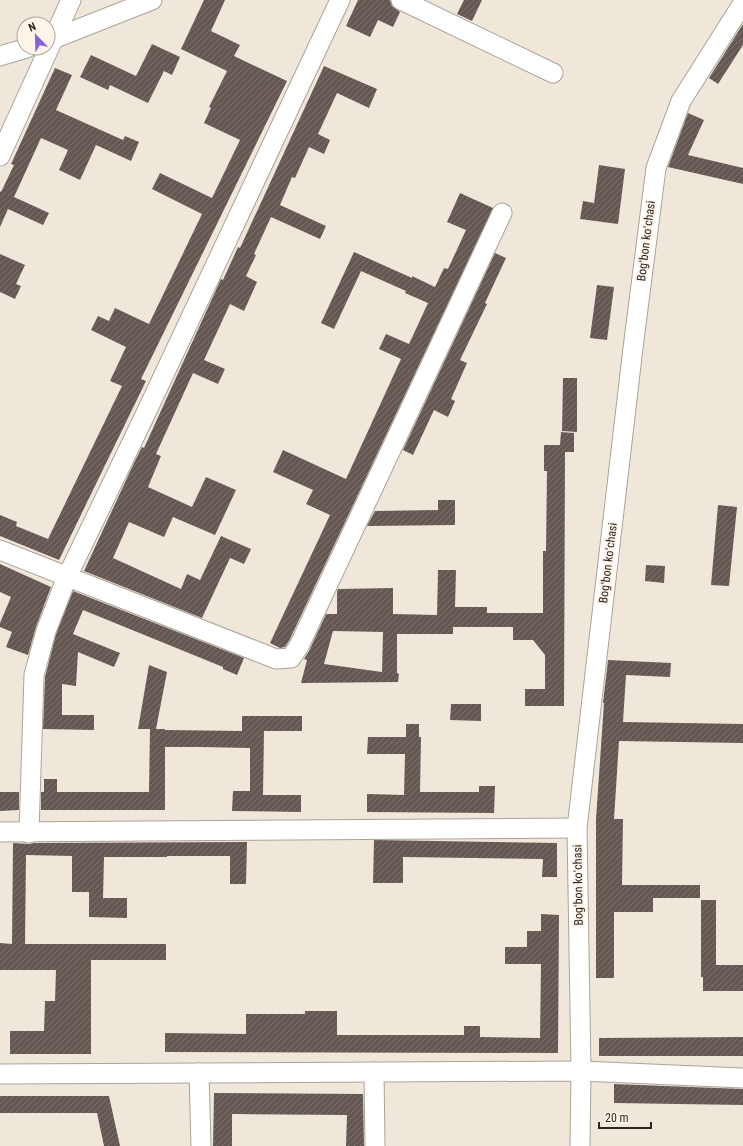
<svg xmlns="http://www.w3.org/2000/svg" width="743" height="1146" font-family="'Roboto Condensed',sans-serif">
	<defs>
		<pattern id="building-hatch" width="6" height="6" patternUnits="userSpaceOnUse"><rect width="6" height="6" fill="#655853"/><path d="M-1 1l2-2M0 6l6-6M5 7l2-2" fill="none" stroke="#7c726e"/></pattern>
	</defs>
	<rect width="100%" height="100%" fill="#f0e7db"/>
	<!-- building -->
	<g fill="url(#building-hatch)" fill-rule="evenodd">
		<path d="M 204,0 L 225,0 L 211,31 L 240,45 L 234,56 L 287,81 L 141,379 L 146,381 L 59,560 L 0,536 L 0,515 L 17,522 L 16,526 L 48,539 L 122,386 L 110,381 L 126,347 L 91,330 L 98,316 L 109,321 L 115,308 L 149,324 L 202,214 L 152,189 L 160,173 L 212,198 L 240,140 L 204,123 L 211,108 L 209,107 L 227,71 L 181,49 Z"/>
		<path d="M 358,0 L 390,0 L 392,6 L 400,12 L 393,27 L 378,20 L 370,37 L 346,26 Z"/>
		<path d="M 464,0 L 482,0 L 472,21 L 457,14 Z"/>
		<path d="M 743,24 L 743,45 L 718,84 L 709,78 Z"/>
		<path d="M 152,44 L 180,57 L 172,75 L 164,71 L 148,103 L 110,85 L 108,90 L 80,77 L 91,55 L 136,76 Z"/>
		<path d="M 324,66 L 377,89 L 369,108 L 337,93 L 318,134 L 330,140 L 324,154 L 309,147 L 295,178 L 292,177 L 280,205 L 326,226 L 320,239 L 271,217 L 254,254 L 256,255 L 246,276 L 257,282 L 244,311 L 230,304 L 204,360 L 225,369 L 218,384 L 193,373 L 156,454 L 161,456 L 148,487 L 192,507 L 206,477 L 236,490 L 215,535 L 173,517 L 164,537 L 129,522 L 113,558 L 181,589 L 187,574 L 200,580 L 221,536 L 251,549 L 244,564 L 230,558 L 202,618 L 84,571 L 134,463 L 142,447 L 144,448 L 221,279 L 223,280 L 238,247 L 240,248 Z"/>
		<path d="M 55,68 L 72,75 L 56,110 L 123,140 L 125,136 L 139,142 L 131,161 L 96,145 L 80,180 L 59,170 L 68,150 L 41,138 L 14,197 L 49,213 L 43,225 L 8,209 L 0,227 L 0,191 L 1,192 L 14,165 L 11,164 Z"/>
		<path d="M 688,113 L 704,120 L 688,155 L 743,168 L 743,184 L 668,167 Z"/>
		<path d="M 599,165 L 625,169 L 618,224 L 580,219 L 583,201 L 594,203 Z"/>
		<path d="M 460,193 L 493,208 L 289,641 L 285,647 L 280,648 L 270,643 L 330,515 L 306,504 L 313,490 L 273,472 L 283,450 L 346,479 L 401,359 L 379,349 L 386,334 L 409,344 L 428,303 L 405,293 L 406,291 L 361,271 L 334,329 L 321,323 L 354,252 L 412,278 L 412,276 L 435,287 L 444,268 L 448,269 L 466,230 L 447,222 Z"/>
		<path d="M 495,253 L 506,258 L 485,303 L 487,304 L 460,360 L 467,363 L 451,399 L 455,401 L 448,417 L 434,410 L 413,455 L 403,450 Z"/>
		<path d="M 0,254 L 25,265 L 16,284 L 21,286 L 15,299 L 0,292 Z"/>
		<path d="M 597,285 L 614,287 L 607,340 L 590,338 Z"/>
		<path d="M 563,378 L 577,378 L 577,432 L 562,431 Z"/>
		<path d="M 561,432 L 574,433 L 574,452 L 565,452 L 564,706 L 525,706 L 525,689 L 545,689 L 545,655 L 533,640 L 513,640 L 513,627 L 453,627 L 453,634 L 397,634 L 397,673 L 399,674 L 398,682 L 301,683 L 307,660 L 304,659 L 309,651 L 326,614 L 337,614 L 337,591 L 338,589 L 393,588 L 393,614 L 437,615 L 438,570 L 456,570 L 455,607 L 487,607 L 487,613 L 543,613 L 543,551 L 546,551 L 547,471 L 544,471 L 544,445 L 560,445 ZM 333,631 L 383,632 L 382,672 L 324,664 Z"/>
		<path d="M 438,500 L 455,500 L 455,525 L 367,526 L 375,511 L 438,510 Z"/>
		<path d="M 718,505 L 737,507 L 729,586 L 711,585 Z"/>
		<path d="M 0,564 L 51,587 L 36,627 L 28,655 L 6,647 L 12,632 L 0,627 L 0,623 L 11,597 L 0,592 Z"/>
		<path d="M 646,565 L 665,566 L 664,583 L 645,581 Z"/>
		<path d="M 73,591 L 244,658 L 237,675 L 223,669 L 223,667 L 83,610 L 73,634 L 120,653 L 114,667 L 78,652 L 76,686 L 62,684 L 62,715 L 94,715 L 94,730 L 43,729 L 45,677 L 56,634 Z"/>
		<path d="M 608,660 L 671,663 L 670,677 L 626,675 L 623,722 L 743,724 L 743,743 L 619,741 L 614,819 L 623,819 L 622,885 L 700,885 L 700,898 L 653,898 L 653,912 L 614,912 L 614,978 L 596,978 L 596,819 L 604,703 L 603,703 Z"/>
		<path d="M 149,665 L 167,672 L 156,729 L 165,729 L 165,730 L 242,731 L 242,716 L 302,716 L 302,731 L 264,731 L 263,795 L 301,795 L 301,812 L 232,811 L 233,791 L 250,791 L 250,748 L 201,747 L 165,747 L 165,810 L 41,810 L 41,792 L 44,792 L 44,779 L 57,779 L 57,792 L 149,792 L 150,729 L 138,729 Z"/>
		<path d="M 451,704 L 481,704 L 481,721 L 450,720 Z"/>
		<path d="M 406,724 L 419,724 L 419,737 L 421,737 L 420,792 L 479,792 L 479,786 L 495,786 L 494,813 L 367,812 L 367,794 L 404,795 L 405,754 L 367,754 L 368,737 L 406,737 Z"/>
		<path d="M 0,792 L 19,792 L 19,810 L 0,811 Z"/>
		<path d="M 374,840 L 557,843 L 557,877 L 542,877 L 543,859 L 403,857 L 403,883 L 373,883 Z"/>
		<path d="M 247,842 L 246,884 L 230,884 L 230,856 L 167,856 L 167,857 L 104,857 L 103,898 L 127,898 L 127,918 L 89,917 L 89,892 L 72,892 L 72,856 L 26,855 L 25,944 L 166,944 L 166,960 L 91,960 L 91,1054 L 10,1054 L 10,1031 L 44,1031 L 45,1001 L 55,1001 L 56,970 L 0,970 L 0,943 L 12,944 L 13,843 L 29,844 L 34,843 Z"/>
		<path d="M 701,900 L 716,900 L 716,965 L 743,965 L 743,991 L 703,991 L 703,977 L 701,977 Z"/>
		<path d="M 541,914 L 559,915 L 558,1053 L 165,1052 L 165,1033 L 246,1034 L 246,1014 L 305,1014 L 305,1011 L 337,1011 L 337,1035 L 464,1035 L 464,1026 L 480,1026 L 480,1037 L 540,1038 L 541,964 L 505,964 L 505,947 L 527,947 L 527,931 L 541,931 Z"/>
		<path d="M 743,1037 L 743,1056 L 599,1056 L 599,1038 Z"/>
		<path d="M 614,1084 L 743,1089 L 743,1105 L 614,1103 Z"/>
		<path d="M 214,1093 L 363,1094 L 364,1146 L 346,1146 L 347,1115 L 232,1114 L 232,1146 L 213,1146 Z"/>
		<path d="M 0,1096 L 109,1096 L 120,1146 L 104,1146 L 97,1113 L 0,1113 Z"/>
	</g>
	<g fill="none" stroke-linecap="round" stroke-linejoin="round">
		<defs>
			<g id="minor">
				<path d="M 401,0 L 553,73"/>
				<path d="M 48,41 L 152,0"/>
				<path d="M 0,56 L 27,48"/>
				<path d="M 0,156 L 71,0"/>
				<path d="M 0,550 L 276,659 L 291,658 L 299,646 L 502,213"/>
				<path d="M 0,832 L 577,828"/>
				<path d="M 29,833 L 34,675 L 46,631 L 67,577 L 145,415 L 340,0"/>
				<path d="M 374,1072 L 375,1146"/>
				<path d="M 199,1073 L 201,1146"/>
				<path d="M 0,1074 L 581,1071 L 743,1078"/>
				<path d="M 580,1146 L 581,1071 L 577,828 L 633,348 L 656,168 L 681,101 L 743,3"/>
			</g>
		</defs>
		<!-- minor casing -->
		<use href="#minor" stroke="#aca398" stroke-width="21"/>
		<!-- minor -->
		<use href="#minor" stroke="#fff" stroke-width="19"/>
	</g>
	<g text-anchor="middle" stroke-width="4" stroke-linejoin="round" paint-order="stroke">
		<!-- street labels -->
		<g font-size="12" fill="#2a2622" stroke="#fef4e8">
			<text transform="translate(646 241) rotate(-83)" y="4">Bogʻbon koʻchasi</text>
			<text transform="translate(608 563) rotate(-83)" y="4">Bogʻbon koʻchasi</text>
			<text transform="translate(578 885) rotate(-91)" y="4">Bogʻbon koʻchasi</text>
		</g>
	</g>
	<!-- north arrow -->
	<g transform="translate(36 36) rotate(337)"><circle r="19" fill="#fef4e8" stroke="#a9a299"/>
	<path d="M0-3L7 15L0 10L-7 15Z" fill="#8562dd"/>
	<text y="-6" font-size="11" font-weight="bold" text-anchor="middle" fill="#2a2622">N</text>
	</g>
	<!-- scale -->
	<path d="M599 1122v6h52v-6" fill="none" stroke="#2a2622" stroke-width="2"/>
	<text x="605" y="1122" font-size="12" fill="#2a2622" stroke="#fef4e8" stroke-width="3" paint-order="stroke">20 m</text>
</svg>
